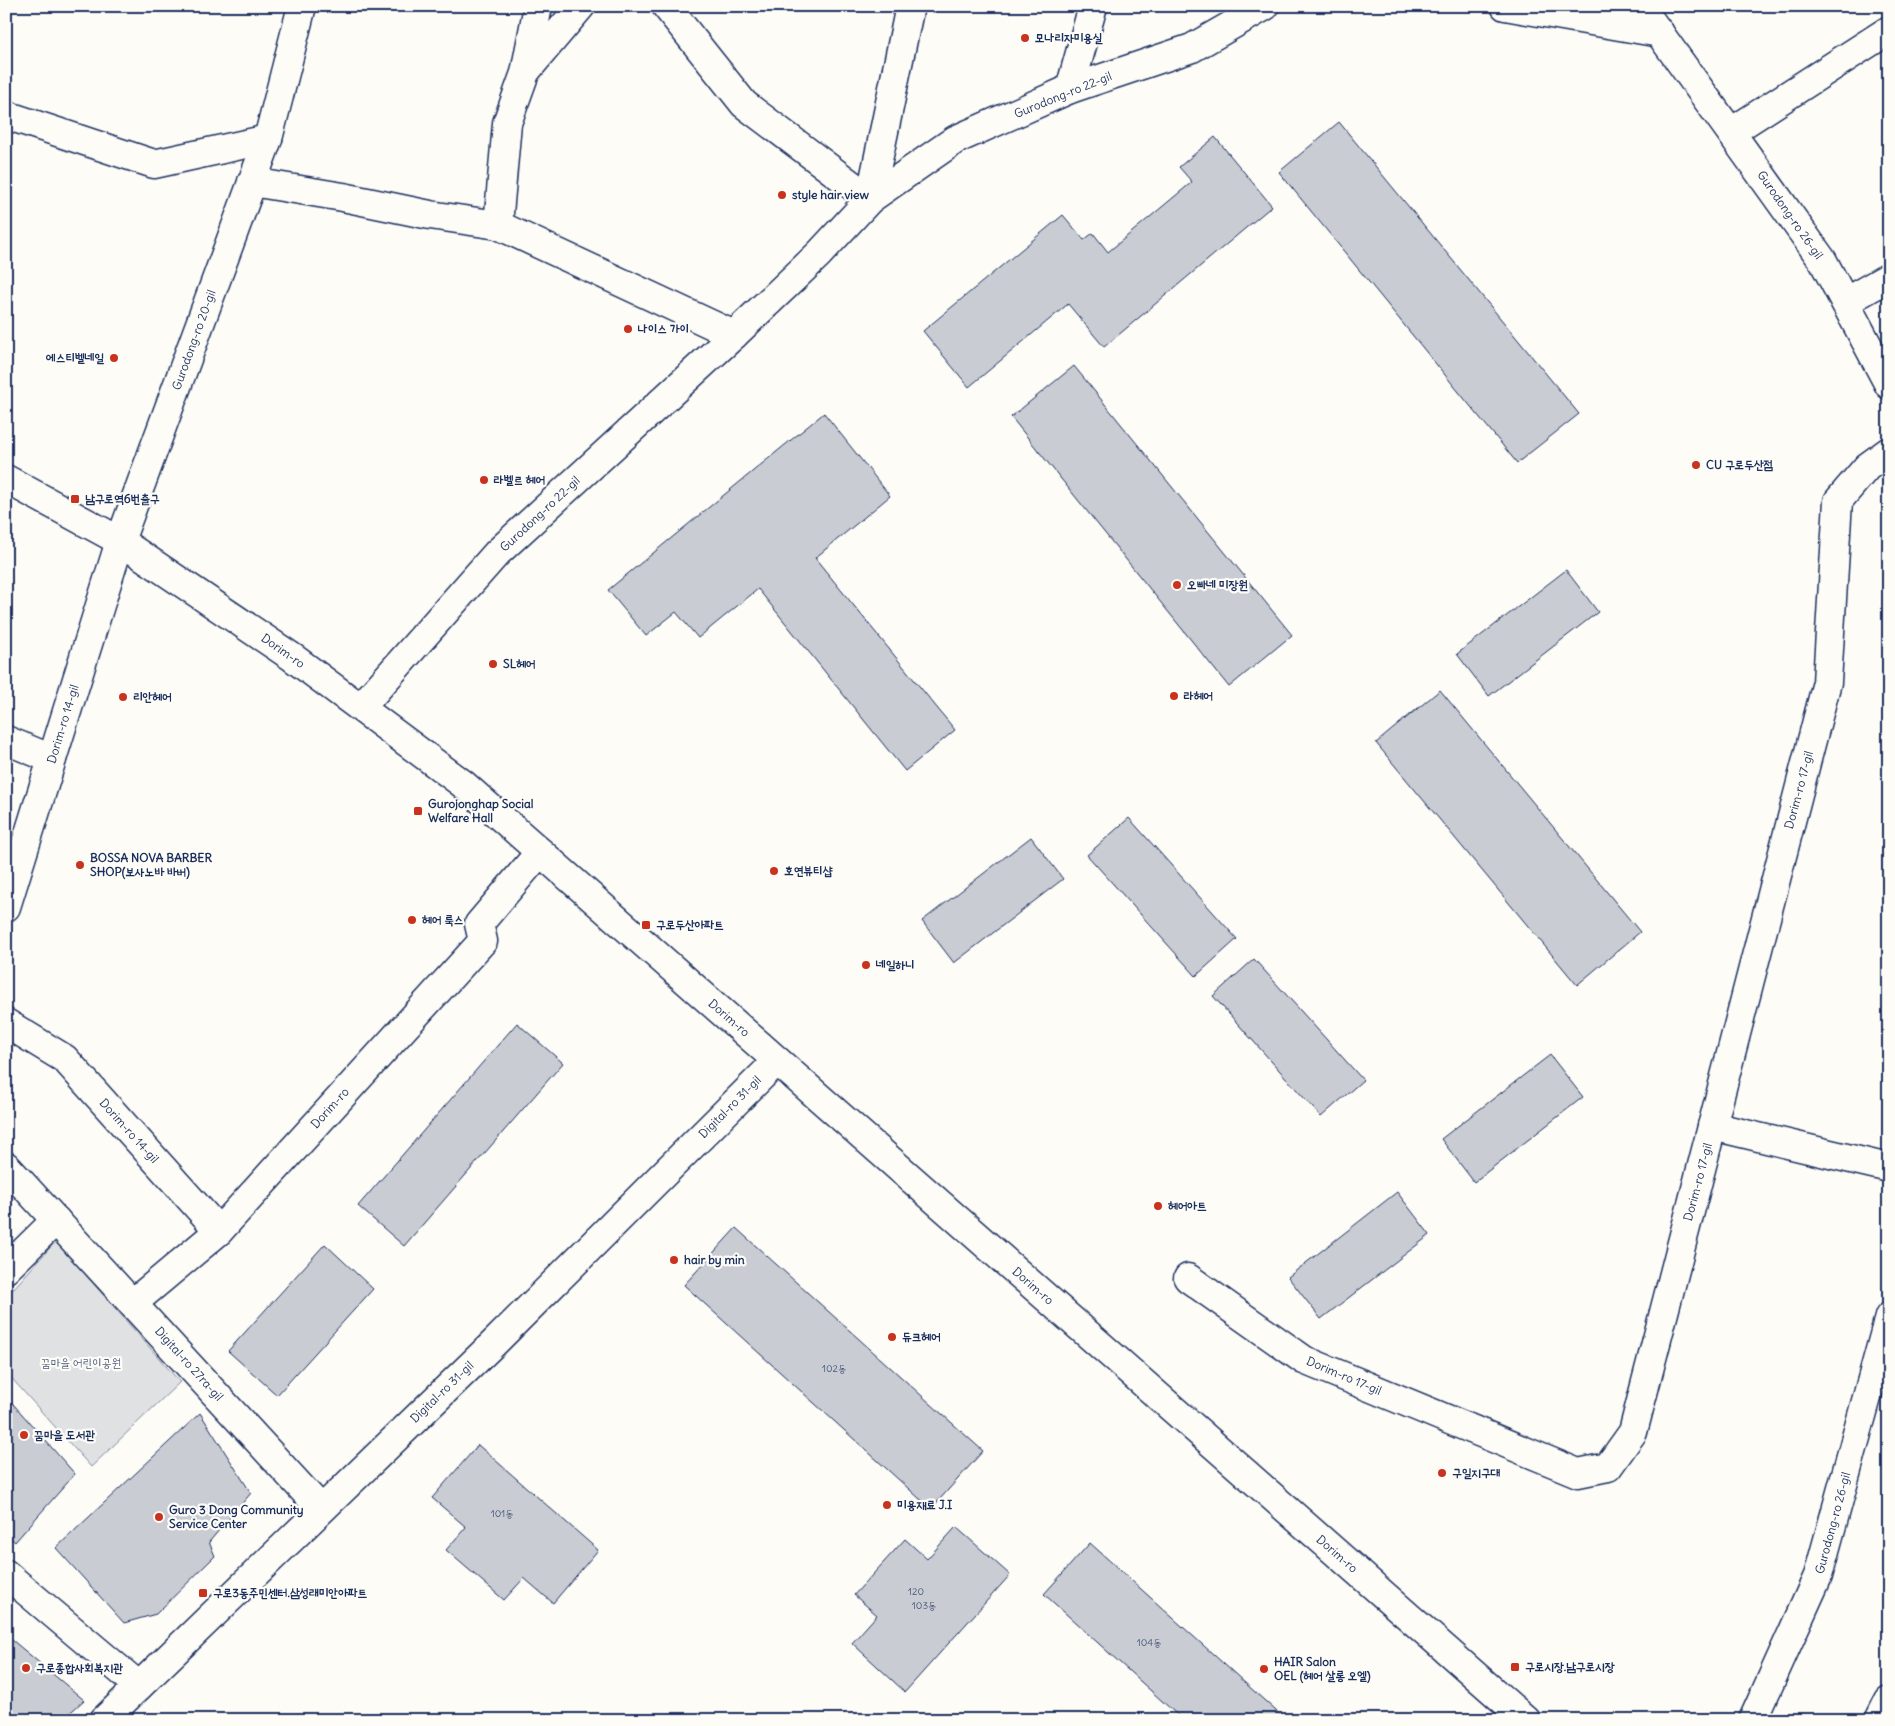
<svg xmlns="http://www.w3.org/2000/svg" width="1895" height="1726" font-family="Delius,'Poor Story',sans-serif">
	<rect width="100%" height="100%" fill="#fdfcf7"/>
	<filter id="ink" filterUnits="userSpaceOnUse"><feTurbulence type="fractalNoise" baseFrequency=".02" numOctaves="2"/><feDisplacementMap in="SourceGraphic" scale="10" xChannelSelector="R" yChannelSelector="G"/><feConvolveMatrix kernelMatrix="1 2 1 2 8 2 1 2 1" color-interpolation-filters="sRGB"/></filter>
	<g filter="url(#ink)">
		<!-- green -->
		<path fill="#e0e1e3" stroke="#7e88a0" d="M 56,1241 L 180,1382 L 91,1467 L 6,1372 L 6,1297 Z"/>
		<!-- building -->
		<g fill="#c9ccd3" stroke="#1b2f5e">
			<path d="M 1339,122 L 1579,414 L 1517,463 L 1279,172 Z"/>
			<path d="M 1215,137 L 1272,206 L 1104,347 L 1068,304 L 969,387 L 923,331 L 1063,215 L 1084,240 L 1093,233 L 1108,252 L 1192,182 L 1179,167 Z"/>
			<path d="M 1074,366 L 1292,635 L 1229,687 L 1011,417 Z"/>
			<path d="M 824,413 L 890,496 L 815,558 L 955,730 L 905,771 L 758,589 L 698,638 L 676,612 L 646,636 L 608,590 Z"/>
			<path d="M 1566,570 L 1598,612 L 1489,696 L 1457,654 Z"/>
			<path d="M 1440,690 L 1640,932 L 1577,985 L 1376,743 Z"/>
			<path d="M 1129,818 L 1237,939 L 1196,976 L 1087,855 Z"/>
			<path d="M 1031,837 L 1063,879 L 954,963 L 922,921 Z"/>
			<path d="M 1254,959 L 1363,1080 L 1321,1117 L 1213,996 Z"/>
			<path d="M 517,1023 L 563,1063 L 404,1246 L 358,1206 Z"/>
			<path d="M 1550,1055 L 1583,1097 L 1474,1182 L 1441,1139 Z"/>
			<path d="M 1397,1192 L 1430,1235 L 1321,1319 L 1288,1277 Z"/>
			<path d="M 736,1228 L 983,1451 L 931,1509 L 684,1285 Z"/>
			<path d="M 325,1244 L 373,1289 L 277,1395 L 228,1351 Z"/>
			<path d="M 6,1396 L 75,1474 L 15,1542 L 6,1534 Z"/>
			<path d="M 200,1413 L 251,1493 L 209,1542 L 215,1556 L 156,1614 L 124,1623 L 56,1548 Z"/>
			<path d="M 478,1445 L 598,1550 L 553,1603 L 524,1578 L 504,1600 L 446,1550 L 466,1527 L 432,1498 Z"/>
			<path d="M 956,1527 L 1010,1575 L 905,1692 L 852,1643 L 877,1615 L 854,1595 L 905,1539 L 927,1559 Z"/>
			<path d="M 1090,1543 L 1286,1720 L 1183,1720 L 1151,1691 L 1044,1594 Z"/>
			<path d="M 6,1635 L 84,1700 L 62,1720 L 6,1720 Z"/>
		</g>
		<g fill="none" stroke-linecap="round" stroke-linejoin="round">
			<defs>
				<g id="minor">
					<path d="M 666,6 L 744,104 L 870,199 L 955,140 L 1070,89 L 1192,48 L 1265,6"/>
					<path d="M 1505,6 L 1660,33"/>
					<path d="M 1640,6 L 1823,261 L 1889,385"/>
					<path d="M 527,70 L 581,6"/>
					<path d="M 1070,89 L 1093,6"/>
					<path d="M 6,115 L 154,164 L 268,139"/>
					<path d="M 1731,132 L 1889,30"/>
					<path d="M 252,182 L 343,197 L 430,215 L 498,225 L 734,335"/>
					<path d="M 498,225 L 507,123 L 525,73 L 538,6"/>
					<path d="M 1845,302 L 1889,277"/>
					<path d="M 6,479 L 120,541 L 292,657 L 463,784 L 1526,1720"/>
					<path d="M 361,707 L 497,553 L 734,335 L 819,254 L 870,199 L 910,6"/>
					<path d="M 6,740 L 52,759"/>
					<path d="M 6,907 L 120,541 L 268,139 L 302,6"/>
					<path d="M 6,1023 L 65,1059 L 219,1231"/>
					<path d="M 1712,1126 L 1889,1168"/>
					<path d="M 6,1166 L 321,1509"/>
					<path d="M 6,1269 L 56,1220"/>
					<path d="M 1188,1278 L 1304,1360 L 1578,1473 L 1608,1467 L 1633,1432 L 1827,682 L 1838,501 L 1867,467 L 1889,451"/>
					<path d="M 133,1303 L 219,1231 L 483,941 L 479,924 L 540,852"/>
					<path d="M 6,1574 L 139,1686"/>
					<path d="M 104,1720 L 493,1344 L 777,1061"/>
					<path d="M 1753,1720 L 1818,1576 L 1889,1317"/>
					<path d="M 1879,1720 L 1889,1700"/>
				</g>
			</defs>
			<!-- minor casing -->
			<use href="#minor" stroke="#1b2f5e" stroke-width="31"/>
			<!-- minor -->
			<use href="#minor" stroke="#fdfcf7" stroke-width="28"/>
		</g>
	</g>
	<!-- markers -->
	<g fill="#c8321e" stroke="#fdfcf7" stroke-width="2">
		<circle cx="1025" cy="38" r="5"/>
		<circle cx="782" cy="195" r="5"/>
		<circle cx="628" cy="329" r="5"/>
		<circle cx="114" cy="358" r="5"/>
		<circle cx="1696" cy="465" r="5"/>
		<circle cx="484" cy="480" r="5"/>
		<rect x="70" y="494" width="10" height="10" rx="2.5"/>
		<circle cx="1177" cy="585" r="5"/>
		<circle cx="493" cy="664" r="5"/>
		<circle cx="1174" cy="696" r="5"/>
		<circle cx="123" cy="697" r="5"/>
		<rect x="413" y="806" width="10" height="10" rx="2.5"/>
		<circle cx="80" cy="865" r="5"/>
		<circle cx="774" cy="871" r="5"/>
		<circle cx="412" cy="920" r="5"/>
		<rect x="641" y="920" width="10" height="10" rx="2.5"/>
		<circle cx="866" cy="965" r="5"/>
		<circle cx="1158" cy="1206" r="5"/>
		<circle cx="674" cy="1260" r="5"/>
		<circle cx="892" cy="1337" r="5"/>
		<circle cx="24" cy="1435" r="5"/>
		<circle cx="1442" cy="1473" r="5"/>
		<circle cx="887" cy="1505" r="5"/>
		<circle cx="159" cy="1517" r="5"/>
		<rect x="198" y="1588" width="10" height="10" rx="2.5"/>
		<rect x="1510" y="1662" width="10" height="10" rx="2.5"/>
		<circle cx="26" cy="1668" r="5"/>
		<circle cx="1264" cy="1669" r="5"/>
	</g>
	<g text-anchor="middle" stroke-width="4.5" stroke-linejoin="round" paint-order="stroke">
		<!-- number labels -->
		<g font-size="10" fill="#46567b">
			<text x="834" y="1372">102동</text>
			<text x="502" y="1517">101동</text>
			<text x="916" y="1595">120</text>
			<text x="924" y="1609">103동</text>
			<text x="1149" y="1646">104동</text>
		</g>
		<!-- poi labels -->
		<g font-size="12" font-weight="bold" fill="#1b2f5e" stroke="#fdfcf7" text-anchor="start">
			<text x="1035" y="42">모나리자미용실</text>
			<text x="792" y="199">style hair view</text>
			<text x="638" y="333">나이스 가이</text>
			<text x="104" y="362" text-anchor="end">에스티벨네일</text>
			<text x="1706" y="469">CU 구로두산점</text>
			<text x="494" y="484">라벨르 헤어</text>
			<text x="85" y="503">남구로역6번출구</text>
			<text x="1187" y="589">오빠네 미장원</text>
			<text x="503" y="668">SL헤어</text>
			<text x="1184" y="700">라헤어</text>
			<text x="133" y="701">리안헤어</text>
			<text x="428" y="808">Gurojonghap Social<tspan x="428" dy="14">Welfare Hall</tspan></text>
			<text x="90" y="862">BOSSA NOVA BARBER<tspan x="90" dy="14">SHOP(보사노바 바버)</tspan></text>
			<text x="784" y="875">호연뷰티샵</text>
			<text x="422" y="924">헤어 룩스</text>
			<text x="656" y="929">구로두산아파트</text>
			<text x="876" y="969">네일하니</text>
			<text x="1168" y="1210">헤어아트</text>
			<text x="684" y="1264">hair by min</text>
			<text x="902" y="1341">듀크헤어</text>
			<text x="34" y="1439">꿈마을 도서관</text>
			<text x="1452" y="1477">구일지구대</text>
			<text x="897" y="1509">미용재료 J.I</text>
			<text x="169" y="1514">Guro 3 Dong Community<tspan x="169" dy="14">Service Center</tspan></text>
			<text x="213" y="1597">구로3동주민센터.삼성래미안아파트</text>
			<text x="1274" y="1666">HAIR Salon<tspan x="1274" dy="14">OEL (헤어 살롱 오엘)</tspan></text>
			<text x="1525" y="1671">구로시장.남구로시장</text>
			<text x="36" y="1672">구로종합사회복지관</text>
		</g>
		<!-- street labels -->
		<g font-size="12" fill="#1b2f5e" stroke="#fdfcf7">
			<text transform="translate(1063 95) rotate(-22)" y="4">Gurodong-ro 22-gil</text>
			<text transform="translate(1790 215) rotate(55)" y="4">Gurodong-ro 26-gil</text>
			<text transform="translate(194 340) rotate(-70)" y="4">Gurodong-ro 20-gil</text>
			<text transform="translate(540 514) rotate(-43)" y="4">Gurodong-ro 22-gil</text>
			<text transform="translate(283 651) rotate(35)" y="4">Dorim-ro</text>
			<text transform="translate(63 724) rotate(-73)" y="4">Dorim-ro 14-gil</text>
			<text transform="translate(1799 790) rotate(-75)" y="4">Dorim-ro 17-gil</text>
			<text transform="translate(729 1018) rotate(41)" y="4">Dorim-ro</text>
			<text transform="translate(730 1107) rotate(-45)" y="4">Digital-ro 31-gil</text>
			<text transform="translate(330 1108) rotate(-48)" y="4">Dorim-ro</text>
			<text transform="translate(129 1131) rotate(48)" y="4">Dorim-ro 14-gil</text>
			<text transform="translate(1698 1182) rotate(-75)" y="4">Dorim-ro 17-gil</text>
			<text transform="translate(1033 1286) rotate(41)" y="4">Dorim-ro</text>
			<text transform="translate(189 1364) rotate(48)" y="4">Digital-ro 27ra-gil</text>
			<text transform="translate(1344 1376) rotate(23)" y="4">Dorim-ro 17-gil</text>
			<text transform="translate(442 1392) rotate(-44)" y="4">Digital-ro 31-gil</text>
			<text transform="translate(1833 1523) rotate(-75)" y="4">Gurodong-ro 26-gil</text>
			<text transform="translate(1337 1554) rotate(41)" y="4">Dorim-ro</text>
		</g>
		<!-- park labels -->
		<g font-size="12" fill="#4c5c7f" stroke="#fdfcf7">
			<text x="81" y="1367">꿈마을 어린이공원</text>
		</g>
	</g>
	<!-- margin -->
	<rect width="1895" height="1726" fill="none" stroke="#fdfcf7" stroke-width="25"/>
	<rect x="12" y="12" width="1870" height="1701" fill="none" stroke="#1b2f5e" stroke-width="2" filter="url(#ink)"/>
</svg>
